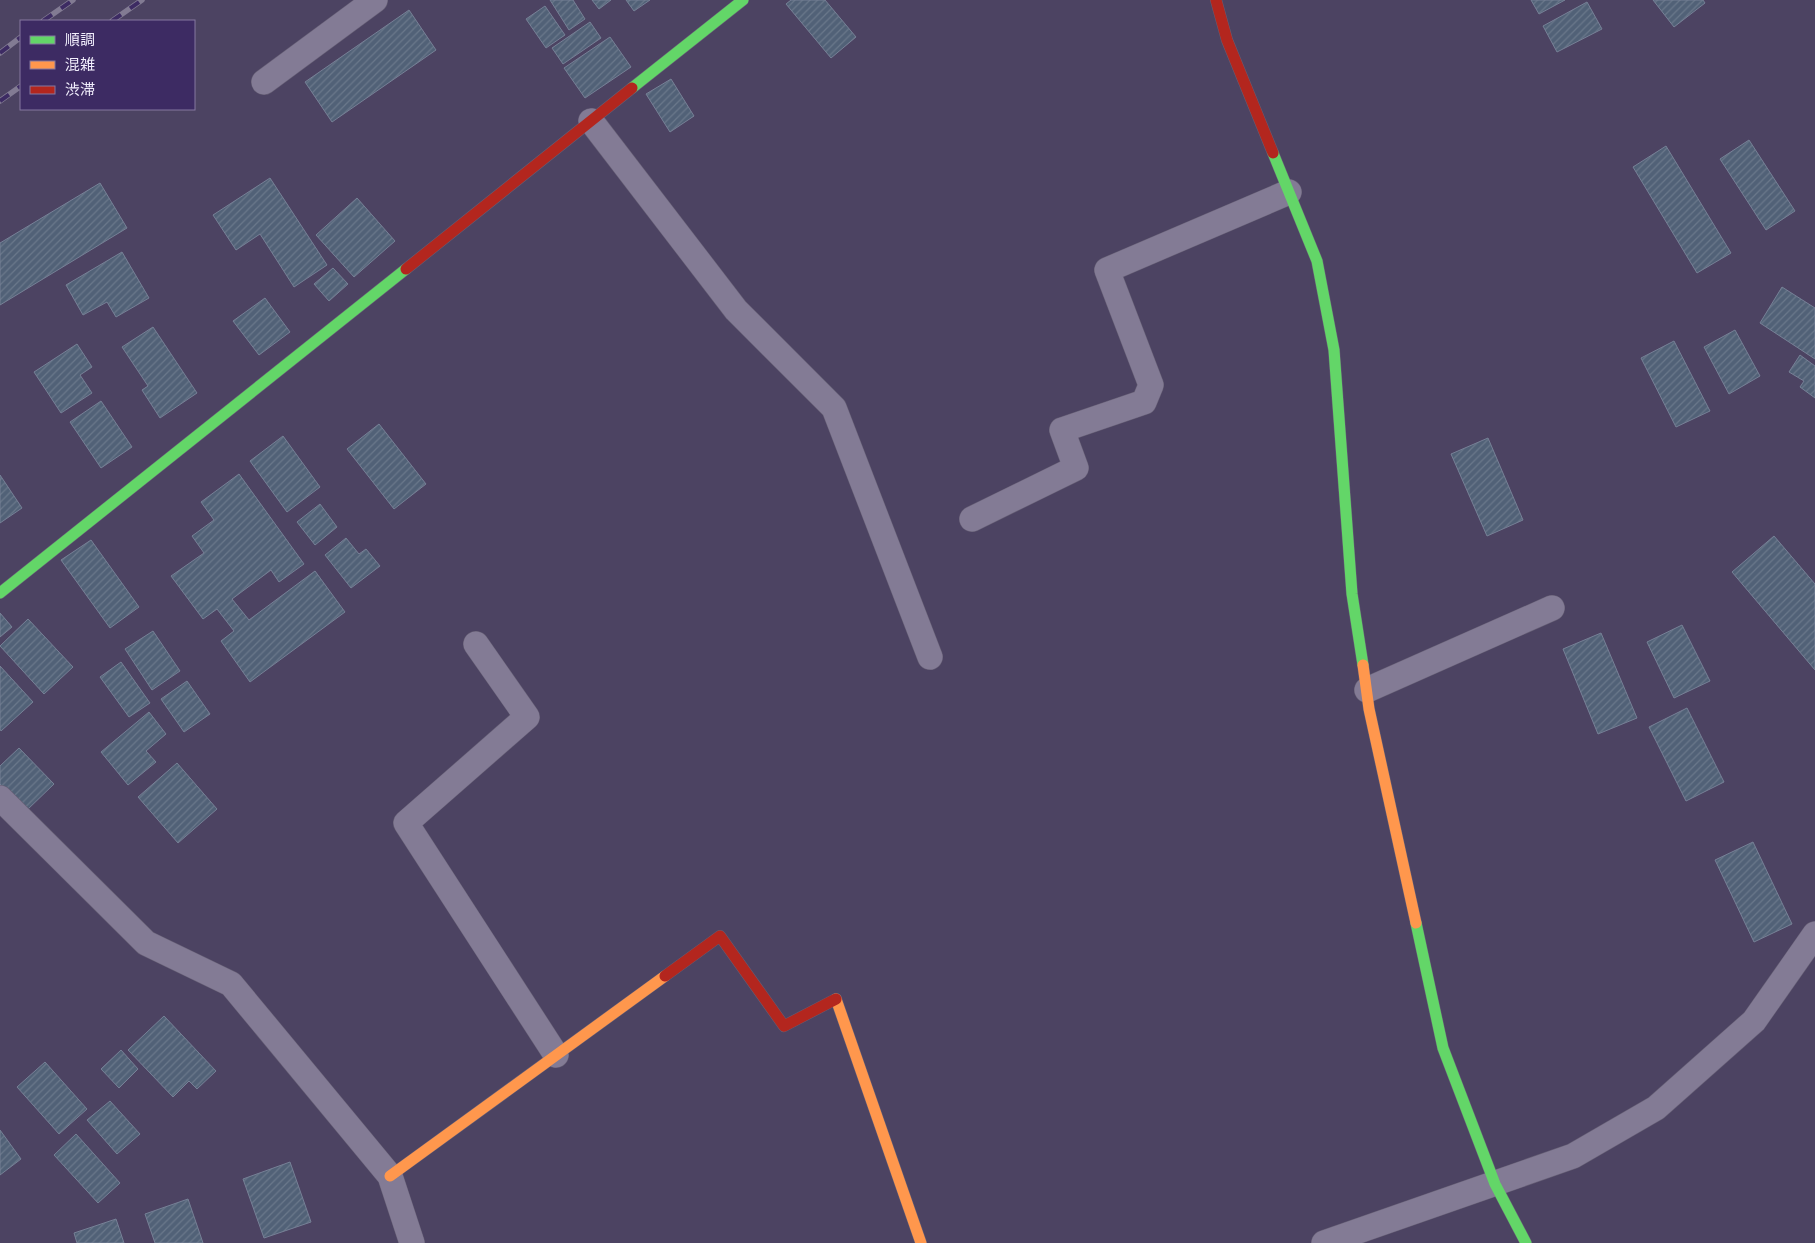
<svg xmlns="http://www.w3.org/2000/svg" width="1815" height="1243" font-family="'Asap Condensed','Noto Sans JP',sans-serif">
	<defs>
		<pattern id="building-hatch" width="6" height="6" patternUnits="userSpaceOnUse" patternTransform="scale(1.25)"><rect width="6" height="6" fill="#516177"/><path d="M-1 1l2-2M0 6l6-6M5 7l2-2" fill="none" stroke="#6a788b"/></pattern>
	</defs>
	<rect width="100%" height="100%" fill="#4c4362"/>
	<!-- building -->
	<g fill="url(#building-hatch)" stroke="#768096">
		<path d="M 550,0 L 573,0 L 585,19 L 569,30 Z"/>
		<path d="M 592,0 L 611,0 L 599,9 Z"/>
		<path d="M 626,0 L 650,0 L 634,11 Z"/>
		<path d="M 791,0 L 825,0 L 856,37 L 831,58 L 786,4 Z"/>
		<path d="M 1531,0 L 1565,0 L 1539,14 Z"/>
		<path d="M 1653,0 L 1703,0 L 1705,3 L 1674,27 Z"/>
		<path d="M 1587,2 L 1602,29 L 1557,52 L 1543,26 Z"/>
		<path d="M 545,6 L 565,35 L 546,48 L 526,19 Z"/>
		<path d="M 409,10 L 436,50 L 332,122 L 305,82 Z"/>
		<path d="M 590,22 L 601,38 L 563,64 L 552,48 Z"/>
		<path d="M 610,37 L 631,67 L 585,98 L 564,68 Z"/>
		<path d="M 671,79 L 694,116 L 670,132 L 646,94 Z"/>
		<path d="M 1749,140 L 1795,211 L 1766,230 L 1720,159 Z"/>
		<path d="M 1666,146 L 1731,253 L 1697,273 L 1633,167 Z"/>
		<path d="M 270,178 L 327,265 L 294,287 L 260,234 L 236,250 L 213,215 Z"/>
		<path d="M 100,183 L 127,228 L 0,305 L 0,243 Z"/>
		<path d="M 357,198 L 395,241 L 354,277 L 316,235 Z"/>
		<path d="M 122,252 L 149,298 L 116,317 L 107,302 L 83,315 L 66,285 Z"/>
		<path d="M 333,268 L 348,284 L 329,301 L 314,284 Z"/>
		<path d="M 1782,287 L 1815,308 L 1815,359 L 1760,323 Z"/>
		<path d="M 265,298 L 290,332 L 259,355 L 233,321 Z"/>
		<path d="M 153,327 L 197,393 L 160,418 L 142,390 L 148,386 L 122,347 Z"/>
		<path d="M 1735,330 L 1760,376 L 1729,394 L 1704,347 Z"/>
		<path d="M 1674,341 L 1710,411 L 1676,427 L 1641,358 Z"/>
		<path d="M 77,344 L 92,367 L 80,375 L 92,393 L 61,413 L 34,372 Z"/>
		<path d="M 1800,355 L 1815,366 L 1815,398 L 1800,387 L 1804,381 L 1789,372 Z"/>
		<path d="M 101,401 L 132,447 L 101,468 L 70,422 Z"/>
		<path d="M 379,424 L 426,484 L 394,509 L 347,449 Z"/>
		<path d="M 283,436 L 320,487 L 287,512 L 250,461 Z"/>
		<path d="M 1488,438 L 1523,520 L 1487,536 L 1451,454 Z"/>
		<path d="M 239,474 L 304,564 L 279,582 L 271,570 L 232,599 L 249,620 L 315,571 L 345,612 L 250,682 L 221,641 L 234,631 L 217,609 L 203,619 L 171,576 L 204,553 L 192,536 L 214,520 L 201,502 Z"/>
		<path d="M 0,475 L 22,508 L 0,523 Z"/>
		<path d="M 320,504 L 337,527 L 315,545 L 297,522 Z"/>
		<path d="M 1774,536 L 1815,584 L 1815,670 L 1732,572 Z"/>
		<path d="M 346,538 L 359,554 L 366,549 L 380,566 L 351,588 L 325,555 Z"/>
		<path d="M 91,540 L 139,607 L 110,628 L 61,560 Z"/>
		<path d="M 0,613 L 12,627 L 0,637 Z"/>
		<path d="M 28,619 L 73,667 L 44,694 L 0,646 Z"/>
		<path d="M 1682,625 L 1710,681 L 1674,698 L 1647,642 Z"/>
		<path d="M 153,631 L 180,671 L 152,690 L 125,649 Z"/>
		<path d="M 1601,633 L 1637,718 L 1598,734 L 1563,649 Z"/>
		<path d="M 121,662 L 150,703 L 129,717 L 100,677 Z"/>
		<path d="M 0,666 L 33,702 L 1,731 L 0,729 Z"/>
		<path d="M 187,681 L 210,714 L 184,732 L 161,699 Z"/>
		<path d="M 1687,708 L 1724,782 L 1686,801 L 1649,727 Z"/>
		<path d="M 149,712 L 166,734 L 146,751 L 156,762 L 128,785 L 101,752 Z"/>
		<path d="M 19,748 L 54,784 L 26,811 L 0,784 L 0,766 Z"/>
		<path d="M 177,763 L 217,809 L 178,843 L 138,797 Z"/>
		<path d="M 1753,842 L 1792,924 L 1754,942 L 1715,860 Z"/>
		<path d="M 164,1016 L 216,1071 L 197,1089 L 189,1081 L 173,1097 L 128,1050 Z"/>
		<path d="M 121,1050 L 138,1069 L 119,1088 L 101,1069 Z"/>
		<path d="M 45,1062 L 87,1109 L 59,1134 L 17,1087 Z"/>
		<path d="M 110,1101 L 140,1134 L 117,1154 L 87,1120 Z"/>
		<path d="M 0,1130 L 21,1159 L 0,1175 Z"/>
		<path d="M 76,1134 L 120,1183 L 98,1203 L 54,1155 Z"/>
		<path d="M 290,1162 L 311,1222 L 264,1238 L 243,1179 Z"/>
		<path d="M 188,1199 L 203,1243 L 155,1243 L 145,1214 Z"/>
		<path d="M 116,1219 L 124,1243 L 77,1243 L 74,1233 Z"/>
	</g>
	<g fill="none" stroke-linecap="round" stroke-linejoin="round">
		<defs>
			<g id="street">
				<path d="M 264,82 L 375,0"/>
				<path d="M 591,121 L 736,310 L 834,408 L 930,657"/>
				<path d="M 972,519 L 1076,468 L 1062,430 L 1144,402 L 1151,385 L 1107,270 L 1289,192"/>
				<path d="M 476,644 L 527,717 L 406,823 L 556,1055"/>
				<path d="M 1367,690 L 1552,608"/>
				<path d="M 0,798 L 146,943 L 231,984 L 390,1176 L 412,1243"/>
				<path d="M 1324,1243 L 1573,1156 L 1656,1108 L 1754,1021 L 1815,934"/>
			</g>
			<g id="fast">
				<path d="M 632,88 L 743,0"/>
				<path d="M 1273,153 L 1317,261 L 1334,350 L 1352,594 L 1363,665"/>
				<path d="M 0,593 L 406,269"/>
				<path d="M 1416,923 L 1443,1048 L 1495,1184 L 1526,1243"/>
			</g>
			<g id="slow">
				<path d="M 1363,665 L 1369,709 L 1416,923"/>
				<path d="M 836,999 L 921,1243"/>
				<path d="M 390,1176 L 665,976"/>
			</g>
			<g id="jam">
				<path d="M 1216,0 L 1227,40 L 1273,153"/>
				<path d="M 406,269 L 632,88"/>
				<path d="M 665,976 L 720,936 L 784,1026 L 836,999"/>
			</g>
		</defs>
		<!-- street casing -->
		<use href="#street" stroke="#665f75" stroke-width="26"/>
		<!-- fast casing -->
		<use href="#fast" stroke="#665f75" stroke-width="12"/>
		<!-- slow casing -->
		<use href="#slow" stroke="#665f75" stroke-width="12"/>
		<!-- jam casing -->
		<use href="#jam" stroke="#665f75" stroke-width="12"/>
		<!-- street -->
		<use href="#street" stroke="#837b95" stroke-width="25"/>
		<!-- fast -->
		<use href="#fast" stroke="#63d668" stroke-width="11"/>
		<!-- slow -->
		<use href="#slow" stroke="#ff974d" stroke-width="11"/>
		<!-- jam -->
		<use href="#jam" stroke="#b3261e" stroke-width="11"/>
		<defs>
			<g id="rail">
				<path d="M 43,21 L 73,0"/>
				<path d="M 112,21 L 142,0"/>
				<path d="M 0,53 L 21,37"/>
				<path d="M 0,101 L 21,86"/>
			</g>
		</defs>
		<!-- rail casing -->
		<use href="#rail" stroke="#827b93" stroke-width="5.5"/>
		<!-- rail -->
		<use href="#rail" stroke="#3d2b63" stroke-width="4" stroke-dasharray="11" stroke-linecap="butt"/>
	</g>
	<!-- legend -->
	<rect x="20" y="20" width="175" height="90" fill="#3d2b63" stroke="#8579a0"/>
	<rect x="30" y="36" width="25" height="8" fill="#63d668" stroke="#8579a0"/>
	<text x="65" y="45" font-size="15" fill="#f1eefc">順調</text>
	<rect x="30" y="61" width="25" height="8" fill="#ff974d" stroke="#8579a0"/>
	<text x="65" y="70" font-size="15" fill="#f1eefc">混雑</text>
	<rect x="30" y="86" width="25" height="8" fill="#b3261e" stroke="#8579a0"/>
	<text x="65" y="95" font-size="15" fill="#f1eefc">渋滞</text>
</svg>
